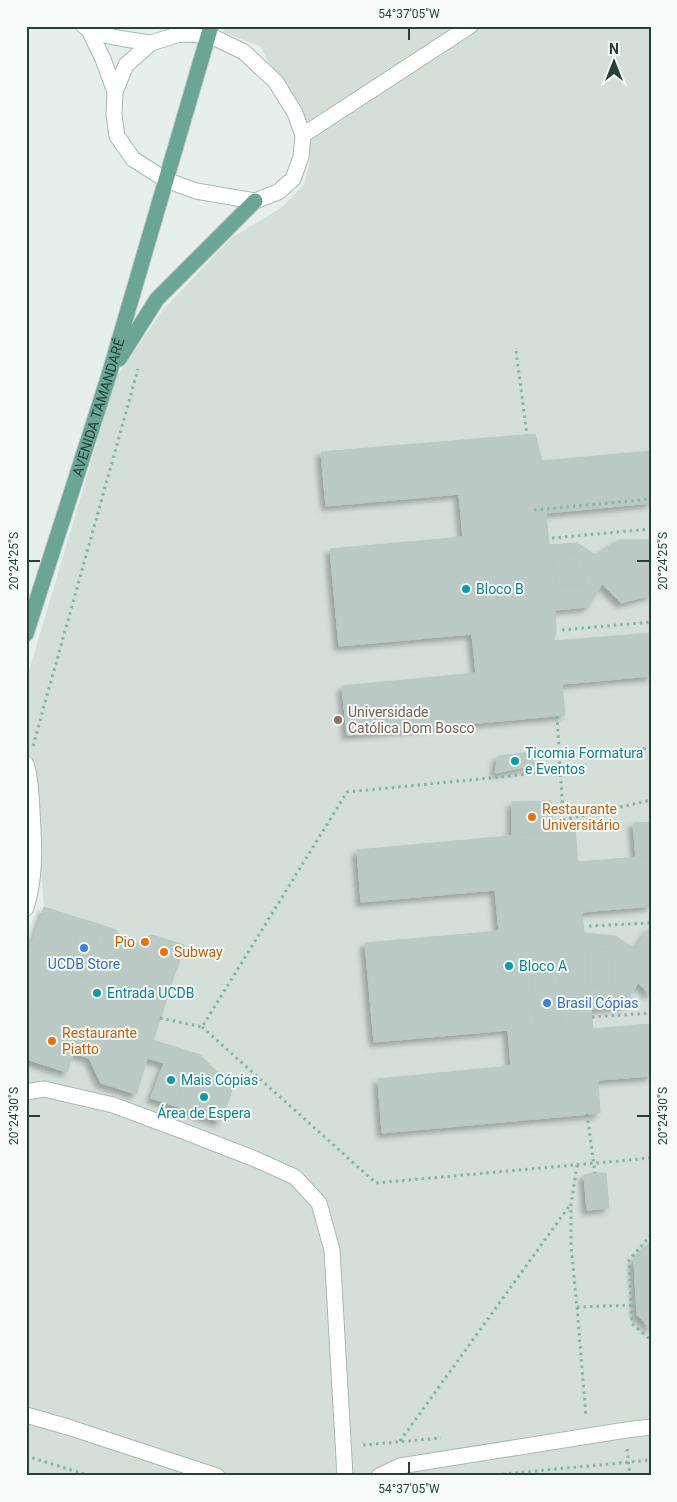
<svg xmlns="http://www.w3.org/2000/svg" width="677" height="1502" font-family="Roboto,sans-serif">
	<defs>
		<filter id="shadow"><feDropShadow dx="-4.5" dy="4.5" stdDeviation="2.5" flood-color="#0004"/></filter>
	</defs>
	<rect width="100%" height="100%" fill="#e6efeb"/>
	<!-- built -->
	<path fill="#d4dfda" d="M 225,26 L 651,26 L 651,1476 L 26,1476 L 26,962 L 44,907 L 39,846 L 26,759 L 26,681 L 116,378 L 162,311 L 231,238 L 281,208 L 304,185 L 310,160 L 307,146 L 308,123 L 301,109 L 291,97 L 287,84 L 273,70 L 260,46 L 223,32 Z"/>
	<!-- building -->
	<g fill="#bbcac4" stroke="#b8c9c2" filter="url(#shadow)">
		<path d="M 535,434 L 542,461 L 651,451 L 651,503 L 546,513 L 549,545 L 577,543 L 595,555 L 618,540 L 651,540 L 651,595 L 621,603 L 602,584 L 588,607 L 555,610 L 556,630 L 554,641 L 651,633 L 651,676 L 562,684 L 565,715 L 347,735 L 342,686 L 476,673 L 472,634 L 339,646 L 330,549 L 463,537 L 459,494 L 326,506 L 321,452 Z"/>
		<path d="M 583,553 L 585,585 L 556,586 L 553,555 Z"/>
		<path d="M 531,752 L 535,765 L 495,773 L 498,756 Z"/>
		<path d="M 551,801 L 553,832 L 512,836 L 512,802 Z"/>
		<path d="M 651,822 L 651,856 L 636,857 L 633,823 Z"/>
		<path d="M 575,830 L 578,862 L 651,856 L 651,906 L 582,912 L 584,933 L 616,936 L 635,949 L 651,926 L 651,996 L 638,983 L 624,1006 L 591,1009 L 593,1029 L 651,1024 L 651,1076 L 598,1080 L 600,1113 L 382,1133 L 378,1079 L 511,1066 L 508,1030 L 374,1042 L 365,943 L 499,931 L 495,890 L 361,902 L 357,850 Z"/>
		<path d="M 44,907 L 116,930 L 127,949 L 152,935 L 184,945 L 136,1094 L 101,1083 L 89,1058 L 73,1053 L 67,1072 L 26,1059 L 26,962 Z"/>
		<path d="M 82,919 L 101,925 L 85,977 L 66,971 Z"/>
		<path d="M 101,925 L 116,930 L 127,949 L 115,987 L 85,977 Z"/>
		<path d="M 152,935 L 184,945 L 177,969 L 144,959 Z"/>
		<path d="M 152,935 L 144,959 L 126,953 L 127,949 Z"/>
		<path d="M 610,949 L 613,983 L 589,985 L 587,950 Z"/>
		<path d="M 559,974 L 562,1029 L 536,1029 L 532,976 Z"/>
		<path d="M 26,1010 L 81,1028 L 67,1072 L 26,1059 Z"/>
		<path d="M 153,1040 L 200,1055 L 233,1088 L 187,1072 L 175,1106 L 151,1098 L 164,1063 L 147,1058 Z"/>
		<path d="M 187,1072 L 233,1088 L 220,1122 L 175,1106 Z"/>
		<path d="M 595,1173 L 606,1173 L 609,1208 L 587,1210 L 584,1175 Z"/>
		<path d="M 651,1241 L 651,1329 L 637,1315 L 634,1261 Z"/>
	</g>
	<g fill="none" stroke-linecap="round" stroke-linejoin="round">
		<defs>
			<g id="minor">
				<path d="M 84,26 C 98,37 133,40 151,43"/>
				<path d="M 89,30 L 103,59 L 115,92"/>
				<path d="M 180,34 L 209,35 L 244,52 L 276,82 L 295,113 L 303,135 L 301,157 L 293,179 L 278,192 L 255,201 L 196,191 L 166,180 L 133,159 L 117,136 L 114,115 L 115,92 L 126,65 L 151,43 Z"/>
				<path d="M 303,135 L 470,26"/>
				<path d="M 26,764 C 31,779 31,795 32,811 C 34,843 36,877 26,908"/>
				<path d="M 26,1092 L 44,1089 L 113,1105 L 183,1131 L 255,1159 L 295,1177 L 319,1203 L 332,1250 L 345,1476"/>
				<path d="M 26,1415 L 68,1427 L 217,1476"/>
				<path d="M 379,1476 L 400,1466 L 626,1430 L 651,1427"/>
			</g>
			<g id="major">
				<path d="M 119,359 L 157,299 L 255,201"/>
				<path id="s1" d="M 26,634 L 109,375 L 211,26"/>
			</g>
		</defs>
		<!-- minor casing -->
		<use href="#minor" stroke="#a8b8b2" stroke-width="17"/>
		<!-- major casing -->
		<use href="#major" stroke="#c2cac8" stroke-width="17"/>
		<!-- path -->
		<g stroke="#86b3a5" stroke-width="3" stroke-dasharray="2.5 4" stroke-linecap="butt">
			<path d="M 516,351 L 527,435"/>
			<path d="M 534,510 L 651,499"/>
			<path d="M 552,538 L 651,529"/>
			<path d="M 562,630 L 651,622"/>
			<path d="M 557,716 L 564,831"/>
			<path d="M 33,746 L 138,369"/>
			<path d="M 559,755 L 651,748"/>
			<path d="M 563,820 L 651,800"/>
			<path d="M 589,926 L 651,923"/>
			<path d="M 592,1017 L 651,1013"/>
			<path d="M 160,1018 L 202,1027 L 347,792 L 501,777 L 535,773 L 560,773"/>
			<path d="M 202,1027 L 376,1183 L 651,1158"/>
			<path d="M 587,1114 L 595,1173"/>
			<path d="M 577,1165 L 571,1204 L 571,1246 L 577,1307 L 586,1417"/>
			<path d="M 651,1235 L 629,1260 L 632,1324 L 651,1340"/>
			<path d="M 577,1307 L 636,1305"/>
			<path d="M 400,1441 L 570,1205"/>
			<path d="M 363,1445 L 441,1438"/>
			<path d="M 627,1449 L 630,1476"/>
			<path d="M 26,1456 L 91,1476"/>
			<path d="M 483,1476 L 651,1460"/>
		</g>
		<!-- minor -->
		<use href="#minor" stroke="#fff" stroke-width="15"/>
		<!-- major -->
		<use href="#major" stroke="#6aa596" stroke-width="15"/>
	</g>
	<!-- ticks -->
	<path fill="none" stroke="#24423a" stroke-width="2" d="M 409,28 L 409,40M 28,561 L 40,561M 637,561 L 650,561M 28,1116 L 40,1116M 637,1116 L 650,1116M 409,1462 L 409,1474"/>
	<!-- markers -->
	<g fill="#0f9aa8" stroke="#f7fbf9" stroke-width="2">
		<circle cx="466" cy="589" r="5"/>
		<circle cx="515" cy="761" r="5"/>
		<circle cx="509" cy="966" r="5"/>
		<circle cx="97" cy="993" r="5"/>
		<circle cx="171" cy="1080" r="5"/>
		<circle cx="204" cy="1097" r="5"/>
	</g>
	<circle fill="#8d6e63" stroke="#f7fbf9" stroke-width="2" cx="338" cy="720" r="5"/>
	<g fill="#e8710a" stroke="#f7fbf9" stroke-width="2">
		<circle cx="532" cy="817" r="5"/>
		<circle cx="145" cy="942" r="5"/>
		<circle cx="164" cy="952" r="5"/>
		<circle cx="52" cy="1041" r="5"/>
	</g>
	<g fill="#3f7fe0" stroke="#f7fbf9" stroke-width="2">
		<circle cx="84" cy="948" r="5"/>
		<circle cx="547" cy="1003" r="5"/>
	</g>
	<g text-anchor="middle" stroke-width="4" stroke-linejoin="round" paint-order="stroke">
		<!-- street labels -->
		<g font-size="14" fill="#24423a" stroke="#f7fbf9">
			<text dy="5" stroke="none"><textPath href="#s1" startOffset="238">AVENIDA TAMANDARÉ</textPath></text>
		</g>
		<!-- culture labels -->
		<g font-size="14" fill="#0d838f" stroke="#f7fbf9" text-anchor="start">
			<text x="476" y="594">Bloco B</text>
			<text x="525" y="758">Ticomia Formatura<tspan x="525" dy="16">e Eventos</tspan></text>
			<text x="519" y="971">Bloco A</text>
			<text x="107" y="998">Entrada UCDB</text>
			<text x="181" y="1085">Mais Cópias</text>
			<text x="204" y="1118" text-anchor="middle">Área de Espera</text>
		</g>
		<!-- education labels -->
		<g font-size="14" fill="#785e54" stroke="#f7fbf9" text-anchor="start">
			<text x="348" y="717">Universidade<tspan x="348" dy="16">Católica Dom Bosco</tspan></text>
		</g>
		<!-- food labels -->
		<g font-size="14" fill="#c56008" stroke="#f7fbf9" text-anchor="start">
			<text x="542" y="814">Restaurante<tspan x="542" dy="16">Universitário</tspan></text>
			<text x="135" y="947" text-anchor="end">Pio</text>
			<text x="174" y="957">Subway</text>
			<text x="62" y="1038">Restaurante<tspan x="62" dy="16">Piatto</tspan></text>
		</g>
		<!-- shop labels -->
		<g font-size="14" fill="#366cbe" stroke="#f7fbf9">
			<text x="84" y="969">UCDB Store</text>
			<text x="557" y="1008" text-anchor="start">Brasil Cópias</text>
		</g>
	</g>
	<!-- border -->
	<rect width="677" height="1502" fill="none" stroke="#f7fbf9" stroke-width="55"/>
	<!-- north arrow -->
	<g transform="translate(614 62)" stroke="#f7fbf9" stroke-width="4" paint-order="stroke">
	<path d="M0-4L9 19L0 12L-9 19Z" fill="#24423a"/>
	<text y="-8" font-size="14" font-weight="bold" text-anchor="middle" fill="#24423a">N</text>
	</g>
	<rect x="28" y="28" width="622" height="1446" fill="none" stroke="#24423a" stroke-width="2"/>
	<g font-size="12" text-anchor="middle" fill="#24423a">
		<text x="409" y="18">54°37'05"W</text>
		<text transform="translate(14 561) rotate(-90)" y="4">20°24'25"S</text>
		<text transform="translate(663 561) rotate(-90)" y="4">20°24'25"S</text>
		<text transform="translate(14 1116) rotate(-90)" y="4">20°24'30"S</text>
		<text transform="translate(663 1116) rotate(-90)" y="4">20°24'30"S</text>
		<text x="409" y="1493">54°37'05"W</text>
	</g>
</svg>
